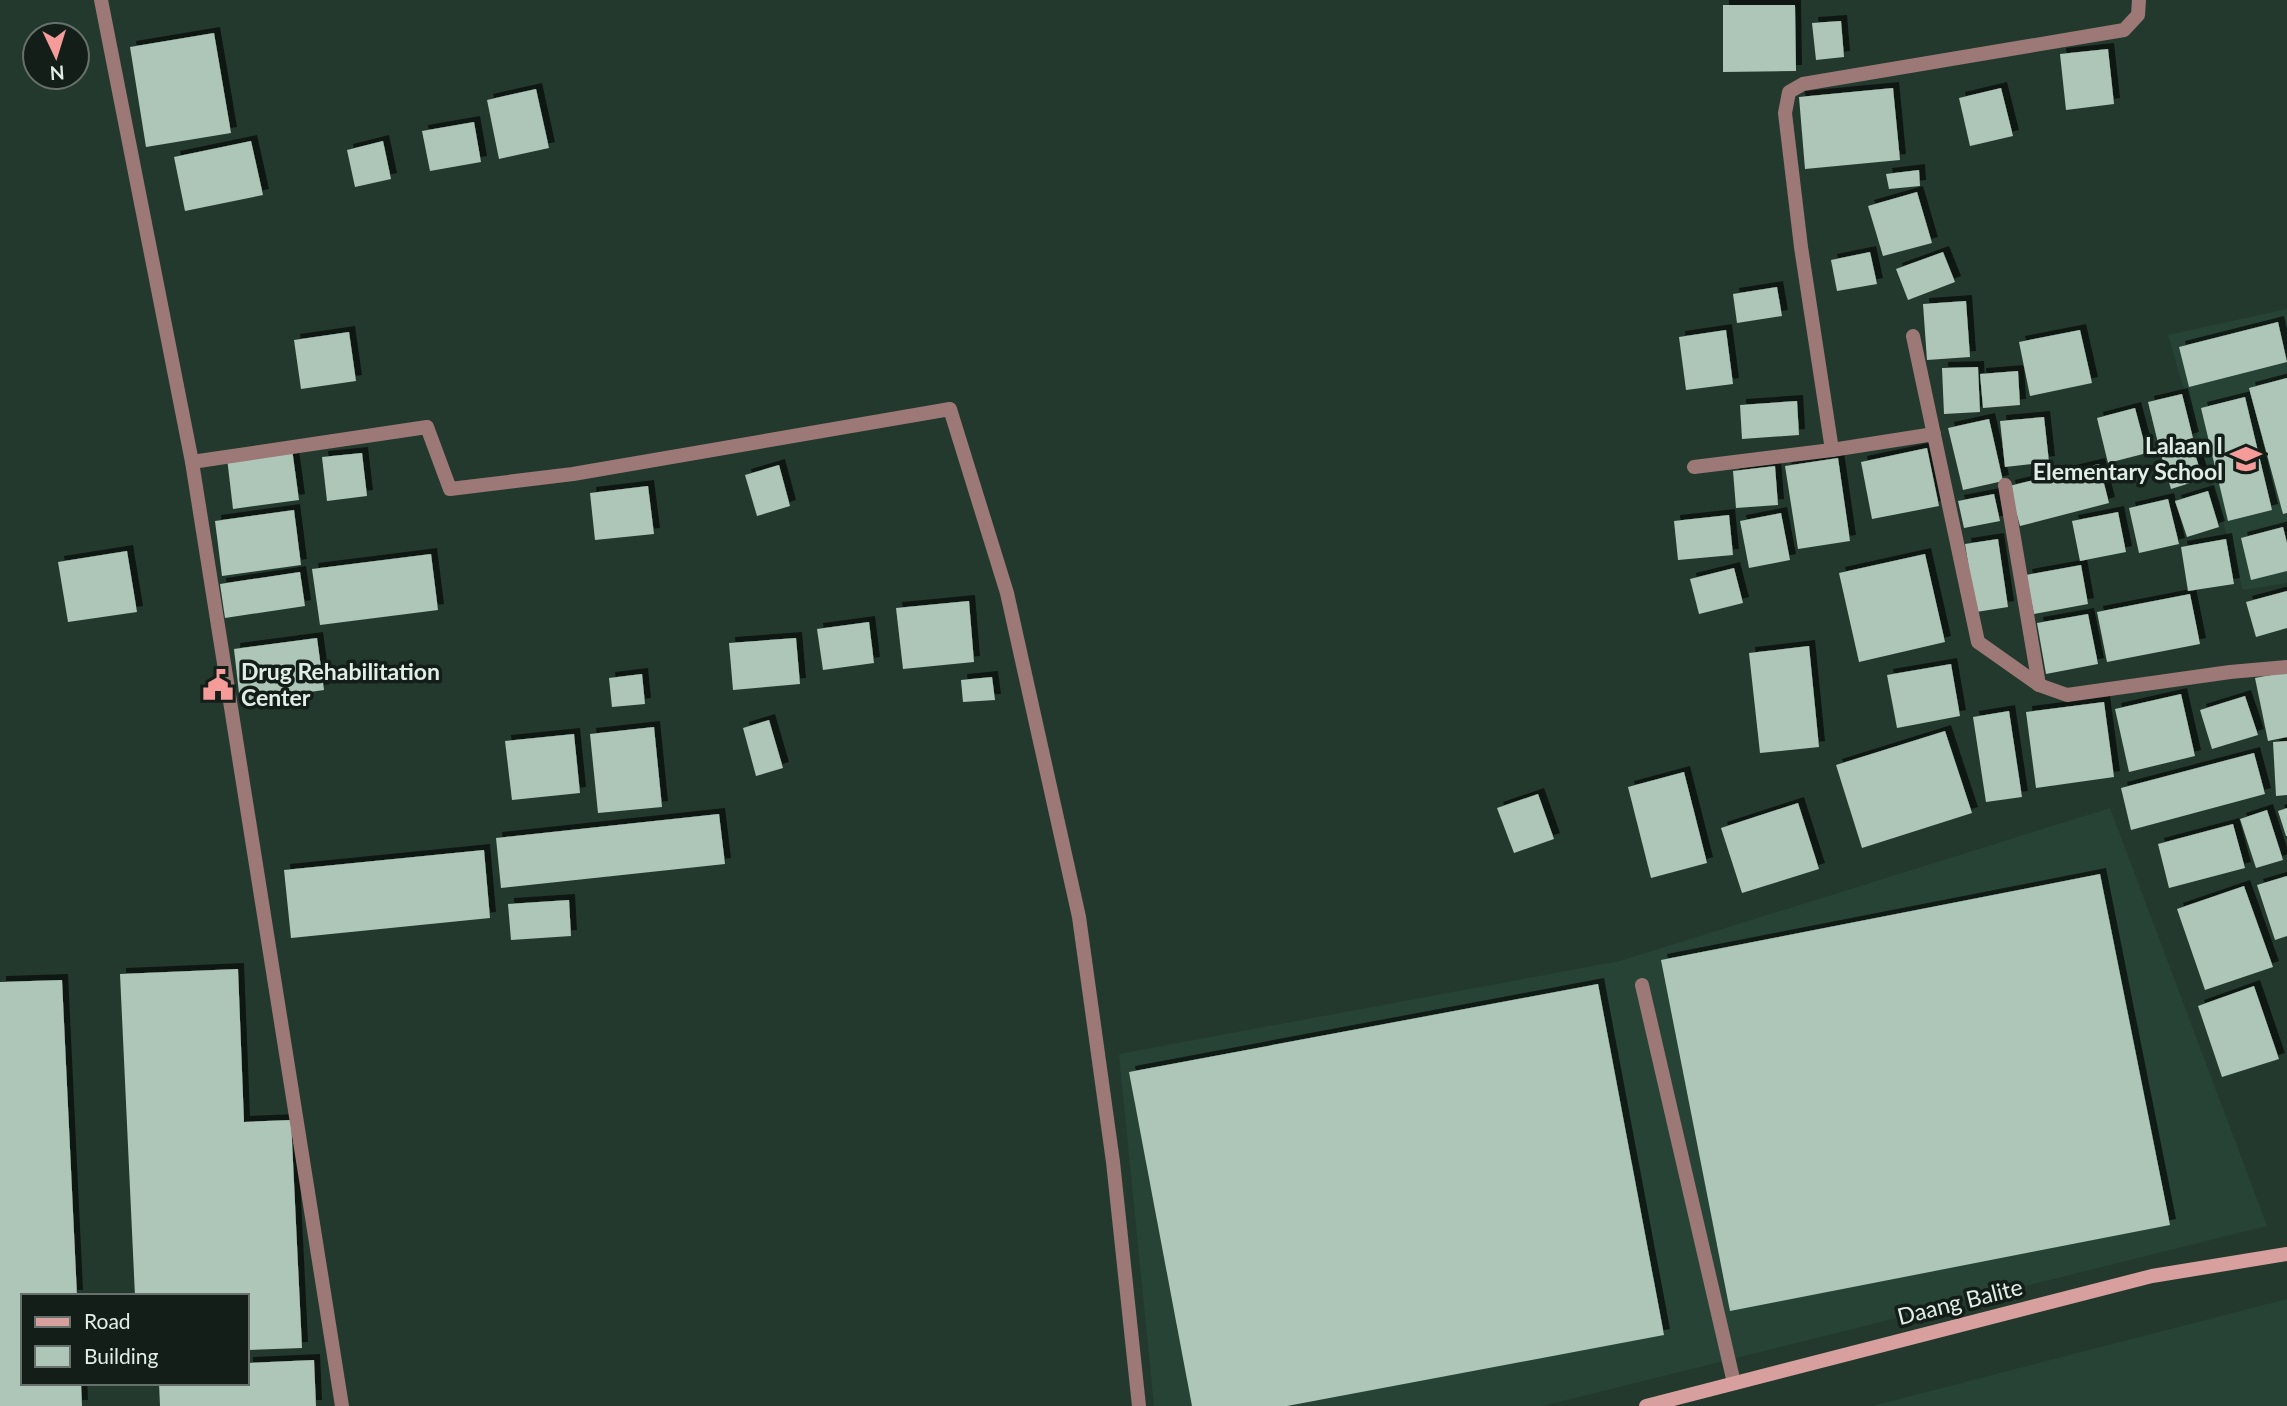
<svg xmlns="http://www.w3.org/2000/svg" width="2287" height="1406" font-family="Lato,sans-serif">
	<defs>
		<filter id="shadow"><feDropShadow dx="6" dy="-6" stdDeviation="0" flood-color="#0009"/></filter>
	</defs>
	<rect width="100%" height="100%" fill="#24392e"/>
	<!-- built -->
	<g fill="#274335">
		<path d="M 2287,309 L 2287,583 L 2243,590 L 2168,335 Z"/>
		<path d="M 2110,808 L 2267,1226 L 1542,1406 L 1154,1406 L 1119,1054 L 1620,961 Z"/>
		<path d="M 2287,1299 L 2287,1406 L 1872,1406 Z"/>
	</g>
	<!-- building -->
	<g fill="#adc6b8" filter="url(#shadow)">
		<path d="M 1723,5 L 1795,5 L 1796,71 L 1723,72 Z"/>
		<path d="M 1841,21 L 1844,57 L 1816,60 L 1812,23 Z"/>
		<path d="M 214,33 L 231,133 L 146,147 L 130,47 Z"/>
		<path d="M 2108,49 L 2114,104 L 2066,110 L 2060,54 Z"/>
		<path d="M 1893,88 L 1900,160 L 1805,169 L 1799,97 Z"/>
		<path d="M 2001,88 L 2013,136 L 1970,146 L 1959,98 Z"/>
		<path d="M 536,89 L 549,148 L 499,159 L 487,100 Z"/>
		<path d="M 474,122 L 481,162 L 430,171 L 422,131 Z"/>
		<path d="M 251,141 L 263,195 L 185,211 L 174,157 Z"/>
		<path d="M 383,141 L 391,179 L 355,187 L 347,150 Z"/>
		<path d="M 1919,170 L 1920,186 L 1889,189 L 1886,174 Z"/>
		<path d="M 1917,192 L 1932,243 L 1883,256 L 1868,206 Z"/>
		<path d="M 1870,252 L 1877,284 L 1837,291 L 1831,260 Z"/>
		<path d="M 1943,252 L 1955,282 L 1908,300 L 1896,269 Z"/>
		<path d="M 1777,287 L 1782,316 L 1737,323 L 1733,294 Z"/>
		<path d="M 1966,301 L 1970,357 L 1927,360 L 1923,304 Z"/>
		<path d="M 2278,322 L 2287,362 L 2189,387 L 2179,347 Z"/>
		<path d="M 1726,330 L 1733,384 L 1686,390 L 1679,337 Z"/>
		<path d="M 2080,330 L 2092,383 L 2030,396 L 2019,342 Z"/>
		<path d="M 349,332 L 356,381 L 301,389 L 294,340 Z"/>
		<path d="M 1978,367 L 1980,412 L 1944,414 L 1942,368 Z"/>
		<path d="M 2018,371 L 2020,405 L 1983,408 L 1980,374 Z"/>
		<path d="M 2287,378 L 2287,513 L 2283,514 L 2249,388 Z"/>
		<path d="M 2182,394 L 2193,438 L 2159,447 L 2148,402 Z"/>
		<path d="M 2245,397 L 2272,510 L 2228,521 L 2201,408 Z"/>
		<path d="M 1797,401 L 1799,435 L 1742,439 L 1740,405 Z"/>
		<path d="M 2135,408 L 2147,453 L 2108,463 L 2097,418 Z"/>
		<path d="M 2044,417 L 2049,462 L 2005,467 L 2000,421 Z"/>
		<path d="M 1989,419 L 2003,481 L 1963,490 L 1948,428 Z"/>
		<path d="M 2192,445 L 2203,479 L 2171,489 L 2161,455 Z"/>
		<path d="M 1927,448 L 1939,506 L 1872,519 L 1861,462 Z"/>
		<path d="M 292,449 L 299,500 L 233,509 L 227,458 Z"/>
		<path d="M 362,453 L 367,496 L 327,501 L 322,457 Z"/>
		<path d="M 1838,458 L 1850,541 L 1798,549 L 1785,466 Z"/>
		<path d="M 2099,464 L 2109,503 L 2020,526 L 2009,486 Z"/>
		<path d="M 779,465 L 790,506 L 757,516 L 745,475 Z"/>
		<path d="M 1775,466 L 1778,505 L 1736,508 L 1733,471 Z"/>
		<path d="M 648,486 L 654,534 L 595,540 L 590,493 Z"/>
		<path d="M 2208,491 L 2219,527 L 2187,537 L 2175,501 Z"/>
		<path d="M 1994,494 L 2000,521 L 1964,528 L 1958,501 Z"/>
		<path d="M 2168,499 L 2179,544 L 2139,553 L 2129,508 Z"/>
		<path d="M 294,510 L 301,565 L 222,576 L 215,521 Z"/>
		<path d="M 2118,512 L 2126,552 L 2080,561 L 2072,521 Z"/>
		<path d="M 1781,513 L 1790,560 L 1749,568 L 1740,521 Z"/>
		<path d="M 1729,515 L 1733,555 L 1678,560 L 1674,521 Z"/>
		<path d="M 2283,527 L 2287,543 L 2287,571 L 2251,580 L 2241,538 Z"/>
		<path d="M 1998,539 L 2008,607 L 1976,612 L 1965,544 Z"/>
		<path d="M 2226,539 L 2234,584 L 2188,591 L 2181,547 Z"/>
		<path d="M 127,551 L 137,612 L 68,622 L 58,562 Z"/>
		<path d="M 431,554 L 438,610 L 320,625 L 312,569 Z"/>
		<path d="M 1925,554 L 1945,642 L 1859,662 L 1839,573 Z"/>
		<path d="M 2081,565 L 2088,604 L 2034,614 L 2026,575 Z"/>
		<path d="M 1734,568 L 1743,603 L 1699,614 L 1690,579 Z"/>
		<path d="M 300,572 L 305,606 L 225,618 L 220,584 Z"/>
		<path d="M 2287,591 L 2287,628 L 2256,637 L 2246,602 Z"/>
		<path d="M 2190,594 L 2200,644 L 2107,662 L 2097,612 Z"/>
		<path d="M 969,601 L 974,662 L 903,669 L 896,608 Z"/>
		<path d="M 2088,614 L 2098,664 L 2046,674 L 2037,623 Z"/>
		<path d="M 869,622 L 874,663 L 823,670 L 817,629 Z"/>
		<path d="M 317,638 L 324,690 L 240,702 L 234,649 Z"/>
		<path d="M 796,638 L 800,684 L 733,690 L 729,643 Z"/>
		<path d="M 1809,646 L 1819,747 L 1760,753 L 1749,653 Z"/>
		<path d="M 1951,664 L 1960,716 L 1897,728 L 1887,675 Z"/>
		<path d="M 2287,672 L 2287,737 L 2268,741 L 2255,678 Z"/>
		<path d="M 642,674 L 645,704 L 612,707 L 609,678 Z"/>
		<path d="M 992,677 L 995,700 L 963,702 L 961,680 Z"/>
		<path d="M 2181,694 L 2195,756 L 2129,772 L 2115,709 Z"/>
		<path d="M 2245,696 L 2258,735 L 2212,749 L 2200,710 Z"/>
		<path d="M 2104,702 L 2114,777 L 2036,788 L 2026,712 Z"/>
		<path d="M 2009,711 L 2022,797 L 1986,802 L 1973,717 Z"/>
		<path d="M 769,720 L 783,768 L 756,776 L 743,728 Z"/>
		<path d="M 654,727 L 662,807 L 598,813 L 590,734 Z"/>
		<path d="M 1945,731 L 1972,813 L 1862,848 L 1836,765 Z"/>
		<path d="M 574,734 L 580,793 L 512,800 L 505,741 Z"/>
		<path d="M 2287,741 L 2287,795 L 2276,796 L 2273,742 Z"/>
		<path d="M 2254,753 L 2265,794 L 2131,830 L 2121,788 Z"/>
		<path d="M 1684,772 L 1707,863 L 1651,878 L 1628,787 Z"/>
		<path d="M 1538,794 L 1554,839 L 1514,853 L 1497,808 Z"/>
		<path d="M 1798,803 L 1819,869 L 1742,893 L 1721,828 Z"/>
		<path d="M 2287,808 L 2287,836 L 2286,836 L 2278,811 Z"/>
		<path d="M 2267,810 L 2283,860 L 2256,868 L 2240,819 Z"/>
		<path d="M 719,814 L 725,864 L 501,888 L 496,838 Z"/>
		<path d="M 2233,824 L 2245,868 L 2169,888 L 2158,844 Z"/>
		<path d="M 484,850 L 490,918 L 291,938 L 284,870 Z"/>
		<path d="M 2100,874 L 2170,1225 L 1730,1311 L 1661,960 Z"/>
		<path d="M 2287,876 L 2287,936 L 2275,940 L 2257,885 Z"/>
		<path d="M 2244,886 L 2273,967 L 2205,990 L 2177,909 Z"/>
		<path d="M 569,900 L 571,936 L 511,940 L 508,904 Z"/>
		<path d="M 238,969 L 244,1122 L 291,1120 L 302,1348 L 247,1350 L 247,1296 L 135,1296 L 120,974 Z"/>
		<path d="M 62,980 L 77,1296 L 23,1296 L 23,1383 L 81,1383 L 82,1406 L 0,1406 L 0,982 Z"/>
		<path d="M 1598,984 L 1664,1335 L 1287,1406 L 1192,1406 L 1129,1072 Z"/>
		<path d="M 2254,986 L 2279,1059 L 2222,1077 L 2198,1006 Z"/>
		<path d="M 314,1360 L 316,1406 L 160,1406 L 159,1383 L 247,1383 L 247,1363 Z"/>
	</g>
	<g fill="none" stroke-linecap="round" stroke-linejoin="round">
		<!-- lane -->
		<path stroke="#9c7977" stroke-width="14" d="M 1642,985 L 1734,1383"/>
		<!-- street -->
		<g stroke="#9c7977" stroke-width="14">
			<path d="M 101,0 L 192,462 L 342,1406"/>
			<path d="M 1913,336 L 1978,642 L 2039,685"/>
			<path d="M 1832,450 L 1801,247 L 1785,113 L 1789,92 L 1803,84 L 2124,30 L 2138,15 L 2139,0"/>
			<path d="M 192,462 L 427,427 L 450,489 L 573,474 L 950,409 L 1007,593 L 1079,917 L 1113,1162 L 1139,1406"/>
			<path d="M 1694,467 L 1832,450 L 1934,434"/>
			<path d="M 2005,485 L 2039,685 L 2067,695 L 2230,672 L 2287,667"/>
		</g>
		<!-- secondary -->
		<path stroke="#d79f9d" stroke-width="14" d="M 1646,1406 L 2152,1276 L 2287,1254"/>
	</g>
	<!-- icons -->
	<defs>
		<symbol id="school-bare" viewBox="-9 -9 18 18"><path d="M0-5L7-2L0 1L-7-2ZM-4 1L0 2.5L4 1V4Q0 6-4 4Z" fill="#f59b99" stroke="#141e19" stroke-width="2.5" paint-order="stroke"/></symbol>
		<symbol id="civic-bare" viewBox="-9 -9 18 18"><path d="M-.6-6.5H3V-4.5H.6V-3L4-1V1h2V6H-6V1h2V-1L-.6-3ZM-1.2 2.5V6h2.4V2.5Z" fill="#f59b99" stroke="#141e19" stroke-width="2.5" paint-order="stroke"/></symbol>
	</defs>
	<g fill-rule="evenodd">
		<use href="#school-bare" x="2224" y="437" width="44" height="44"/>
		<use href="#civic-bare" x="196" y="663" width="44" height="44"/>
	</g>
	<g text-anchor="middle" stroke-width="7" stroke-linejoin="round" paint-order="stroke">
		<!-- poi labels -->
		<g font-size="23" font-weight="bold" fill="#e1eee7" stroke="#141e19" text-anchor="end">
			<text x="2223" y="454">Lalaan I<tspan x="2223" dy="26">Elementary School</tspan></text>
			<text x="241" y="680" text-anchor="start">Drug Rehabilitation<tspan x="241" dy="26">Center</tspan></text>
		</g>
		<!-- street labels -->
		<g font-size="23" fill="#e1eee7" stroke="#141e19">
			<text transform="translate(1960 1302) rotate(-14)" y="8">Daang Balite</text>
		</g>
	</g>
	<!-- legend -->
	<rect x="21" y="1294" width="228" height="91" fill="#141e19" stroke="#66716b" stroke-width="2"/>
	<rect x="35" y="1317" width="35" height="10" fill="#d79f9d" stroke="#66716b" stroke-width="2"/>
	<text x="84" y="1329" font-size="21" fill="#e1eee7">Road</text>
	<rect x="35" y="1346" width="35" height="21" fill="#adc6b8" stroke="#66716b" stroke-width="2"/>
	<text x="84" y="1364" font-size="21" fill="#e1eee7">Building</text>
	<!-- north arrow -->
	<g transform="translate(56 56) rotate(176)"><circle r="33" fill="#141e19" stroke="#66716b" stroke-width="2"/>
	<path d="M0-5L12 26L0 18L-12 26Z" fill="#f59b99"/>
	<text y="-10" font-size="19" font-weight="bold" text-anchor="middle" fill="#e1eee7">N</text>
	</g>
</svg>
